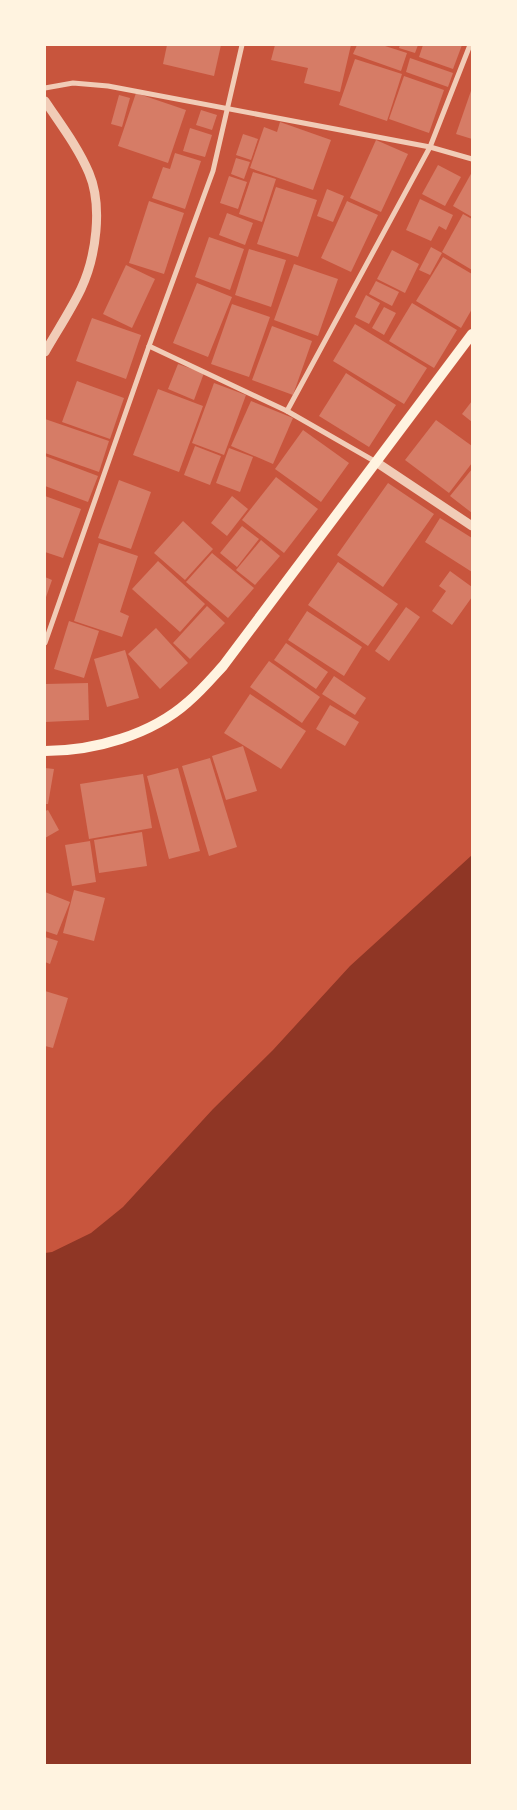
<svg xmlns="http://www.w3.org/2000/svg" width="517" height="1810" font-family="Ubuntu,sans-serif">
	<rect width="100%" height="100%" fill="#c8553d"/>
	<!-- water -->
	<path fill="#8f3625" d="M 472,855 L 472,1765 L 45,1765 L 45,1253 L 52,1252 L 91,1233 L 123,1207 L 213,1109 L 273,1050 L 350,966 Z"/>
	<!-- building -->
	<g fill="#d67c66">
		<path d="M 167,45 L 221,45 L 214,76 L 163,64 Z"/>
		<path d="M 275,45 L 351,45 L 340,92 L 304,83 L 308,68 L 271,60 Z"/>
		<path d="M 357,45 L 382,45 L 407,53 L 401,71 L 353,54 Z"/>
		<path d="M 400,45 L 418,45 L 415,53 L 399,48 Z"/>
		<path d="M 423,45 L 462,45 L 453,69 L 419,57 Z"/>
		<path d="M 410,58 L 453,73 L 448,87 L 406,72 Z"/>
		<path d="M 355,59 L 402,74 L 387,121 L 339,105 Z"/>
		<path d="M 404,76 L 444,90 L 429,133 L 389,119 Z"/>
		<path d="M 472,88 L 472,139 L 456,134 Z"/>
		<path d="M 136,93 L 186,110 L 168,163 L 118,146 Z"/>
		<path d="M 119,95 L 130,98 L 122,127 L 111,124 Z"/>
		<path d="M 201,110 L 217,115 L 212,130 L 196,125 Z"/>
		<path d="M 280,122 L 331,140 L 313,190 L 250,168 L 264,127 L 277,132 Z"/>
		<path d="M 190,128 L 212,135 L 205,157 L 183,151 Z"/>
		<path d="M 243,134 L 258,139 L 251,160 L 236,155 Z"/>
		<path d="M 376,140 L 408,154 L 381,212 L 350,198 Z"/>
		<path d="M 175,153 L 201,161 L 185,209 L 152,198 L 163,167 L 170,169 Z"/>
		<path d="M 236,158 L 250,162 L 244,179 L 231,174 Z"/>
		<path d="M 438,165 L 461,177 L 445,206 L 422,194 Z"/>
		<path d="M 253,172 L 276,179 L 262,222 L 239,214 Z"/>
		<path d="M 472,172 L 472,217 L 453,206 Z"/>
		<path d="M 229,176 L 247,182 L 238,209 L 220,203 Z"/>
		<path d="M 276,187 L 317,200 L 298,257 L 257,244 Z"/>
		<path d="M 327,189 L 344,196 L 333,222 L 317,216 Z"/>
		<path d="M 420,199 L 453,215 L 446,230 L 439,226 L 431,241 L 406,230 Z"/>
		<path d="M 149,201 L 184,213 L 164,274 L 129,263 Z"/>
		<path d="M 347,201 L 378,215 L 351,272 L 321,258 Z"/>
		<path d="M 227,213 L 253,223 L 245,245 L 219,235 Z"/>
		<path d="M 463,214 L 472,219 L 472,270 L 442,252 Z"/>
		<path d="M 209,237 L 244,249 L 230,290 L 195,277 Z"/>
		<path d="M 431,247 L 442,253 L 430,275 L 419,270 Z"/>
		<path d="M 249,249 L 286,260 L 271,307 L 235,295 Z"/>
		<path d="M 392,250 L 419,264 L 405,293 L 377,279 Z"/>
		<path d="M 443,257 L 472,274 L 472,309 L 461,328 L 416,301 Z"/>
		<path d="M 294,264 L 338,279 L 318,336 L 274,320 Z"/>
		<path d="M 126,265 L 155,279 L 132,328 L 103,314 Z"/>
		<path d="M 376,281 L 399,292 L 392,306 L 369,294 Z"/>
		<path d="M 197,283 L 232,297 L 208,357 L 173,343 Z"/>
		<path d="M 366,295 L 380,303 L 369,324 L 355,317 Z"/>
		<path d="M 412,303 L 457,330 L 434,368 L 389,341 Z"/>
		<path d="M 232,304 L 270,317 L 249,377 L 211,364 Z"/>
		<path d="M 384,307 L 396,313 L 384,335 L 372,328 Z"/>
		<path d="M 92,318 L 141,335 L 126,379 L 76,361 Z"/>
		<path d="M 355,324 L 427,368 L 404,404 L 333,361 Z"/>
		<path d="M 272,326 L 312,341 L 293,395 L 252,380 Z"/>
		<path d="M 178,364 L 204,373 L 194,400 L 168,389 Z"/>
		<path d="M 346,373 L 396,405 L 369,447 L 319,416 Z"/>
		<path d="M 77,381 L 124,398 L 110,439 L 62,422 Z"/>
		<path d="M 214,383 L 246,395 L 224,455 L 192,443 Z"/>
		<path d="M 158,389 L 203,406 L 179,472 L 133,455 Z"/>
		<path d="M 251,401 L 293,418 L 273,464 L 231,446 Z"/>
		<path d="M 472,401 L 472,422 L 462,414 Z"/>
		<path d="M 45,419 L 109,441 L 99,472 L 45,453 Z"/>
		<path d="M 436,420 L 472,446 L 472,463 L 449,493 L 405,460 Z"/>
		<path d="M 303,430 L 349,463 L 321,502 L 275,469 Z"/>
		<path d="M 195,446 L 221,456 L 210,485 L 184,475 Z"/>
		<path d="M 229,448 L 253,457 L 240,492 L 216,483 Z"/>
		<path d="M 45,456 L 98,476 L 88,502 L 45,486 Z"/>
		<path d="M 472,469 L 472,513 L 450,496 Z"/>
		<path d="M 276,477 L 318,509 L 284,553 L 242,520 Z"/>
		<path d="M 119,480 L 151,492 L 131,549 L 98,538 Z"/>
		<path d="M 388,483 L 434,514 L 383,587 L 337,555 Z"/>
		<path d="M 45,496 L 81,509 L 63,558 L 45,552 Z"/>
		<path d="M 232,496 L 248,509 L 227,536 L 211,523 Z"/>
		<path d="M 440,518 L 472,538 L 472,572 L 425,542 Z"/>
		<path d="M 183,521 L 213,549 L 185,580 L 154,553 Z"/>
		<path d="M 242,526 L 259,539 L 237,567 L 220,553 Z"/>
		<path d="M 261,540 L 280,556 L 255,585 L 236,570 Z"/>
		<path d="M 99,543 L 138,556 L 120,612 L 129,616 L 122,637 L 74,621 Z"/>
		<path d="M 212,553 L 254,588 L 228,618 L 186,582 Z"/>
		<path d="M 158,561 L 205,604 L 180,632 L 132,589 Z"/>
		<path d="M 338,562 L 398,604 L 368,646 L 308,605 Z"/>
		<path d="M 450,571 L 472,587 L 472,597 L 452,625 L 432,611 L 446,591 L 439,586 Z"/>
		<path d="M 45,577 L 52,580 L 45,600 Z"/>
		<path d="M 207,606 L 225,623 L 190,659 L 173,643 Z"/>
		<path d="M 406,607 L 420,617 L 389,661 L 375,651 Z"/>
		<path d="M 307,611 L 362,647 L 344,676 L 288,640 Z"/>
		<path d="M 69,621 L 99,631 L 84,678 L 54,669 Z"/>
		<path d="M 156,628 L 188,663 L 160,689 L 128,654 Z"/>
		<path d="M 286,643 L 328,672 L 316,689 L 274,660 Z"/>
		<path d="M 125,650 L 139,698 L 107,707 L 94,659 Z"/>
		<path d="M 269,661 L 320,697 L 302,723 L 250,687 Z"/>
		<path d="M 334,676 L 366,698 L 355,715 L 322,694 Z"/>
		<path d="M 88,683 L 89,720 L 45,722 L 45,684 Z"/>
		<path d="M 250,694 L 306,731 L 281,769 L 224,733 Z"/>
		<path d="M 330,705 L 359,722 L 345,746 L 316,729 Z"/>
		<path d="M 243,746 L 257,791 L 226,800 L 212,756 Z"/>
		<path d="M 210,758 L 237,847 L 209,856 L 182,766 Z"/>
		<path d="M 45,768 L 54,769 L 48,804 L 45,804 Z"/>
		<path d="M 178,768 L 200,851 L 169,859 L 147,776 Z"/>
		<path d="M 143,774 L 152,828 L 89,839 L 80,784 Z"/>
		<path d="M 48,810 L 59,830 L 45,838 L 45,811 Z"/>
		<path d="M 142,832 L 147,866 L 99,873 L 94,840 Z"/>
		<path d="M 90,841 L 96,882 L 72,886 L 65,845 Z"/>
		<path d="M 74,890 L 105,898 L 94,941 L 63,933 Z"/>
		<path d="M 45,892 L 70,902 L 57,935 L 45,931 Z"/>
		<path d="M 45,937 L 58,941 L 50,964 L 45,962 Z"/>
		<path d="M 45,991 L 68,998 L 53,1048 L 45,1046 Z"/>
	</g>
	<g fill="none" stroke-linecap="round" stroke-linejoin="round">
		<!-- minor -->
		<g stroke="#f1ccb7" stroke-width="5">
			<path d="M 45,88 L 73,83 L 108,86 L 430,147 L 472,159"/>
			<path d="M 149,346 L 287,411 L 376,462"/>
			<path d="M 287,411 L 430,147 L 470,45"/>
			<path d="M 45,643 L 149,346 L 213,171 L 242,45"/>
		</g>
		<!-- tertiary -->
		<g stroke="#f1ccb7" stroke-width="9">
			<path d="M 45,101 C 61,125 78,147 89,173 C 103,206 96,257 81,289 C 71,310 57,331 45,352"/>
			<path d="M 376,462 L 472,526"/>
		</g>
		<!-- secondary -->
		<path stroke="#fff3e0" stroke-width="10" d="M 45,751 C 94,751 151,735 188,702 C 201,691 212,678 223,666 L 472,334"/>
	</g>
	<!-- border -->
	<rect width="517" height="1810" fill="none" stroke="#fff3e0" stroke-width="92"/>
</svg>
